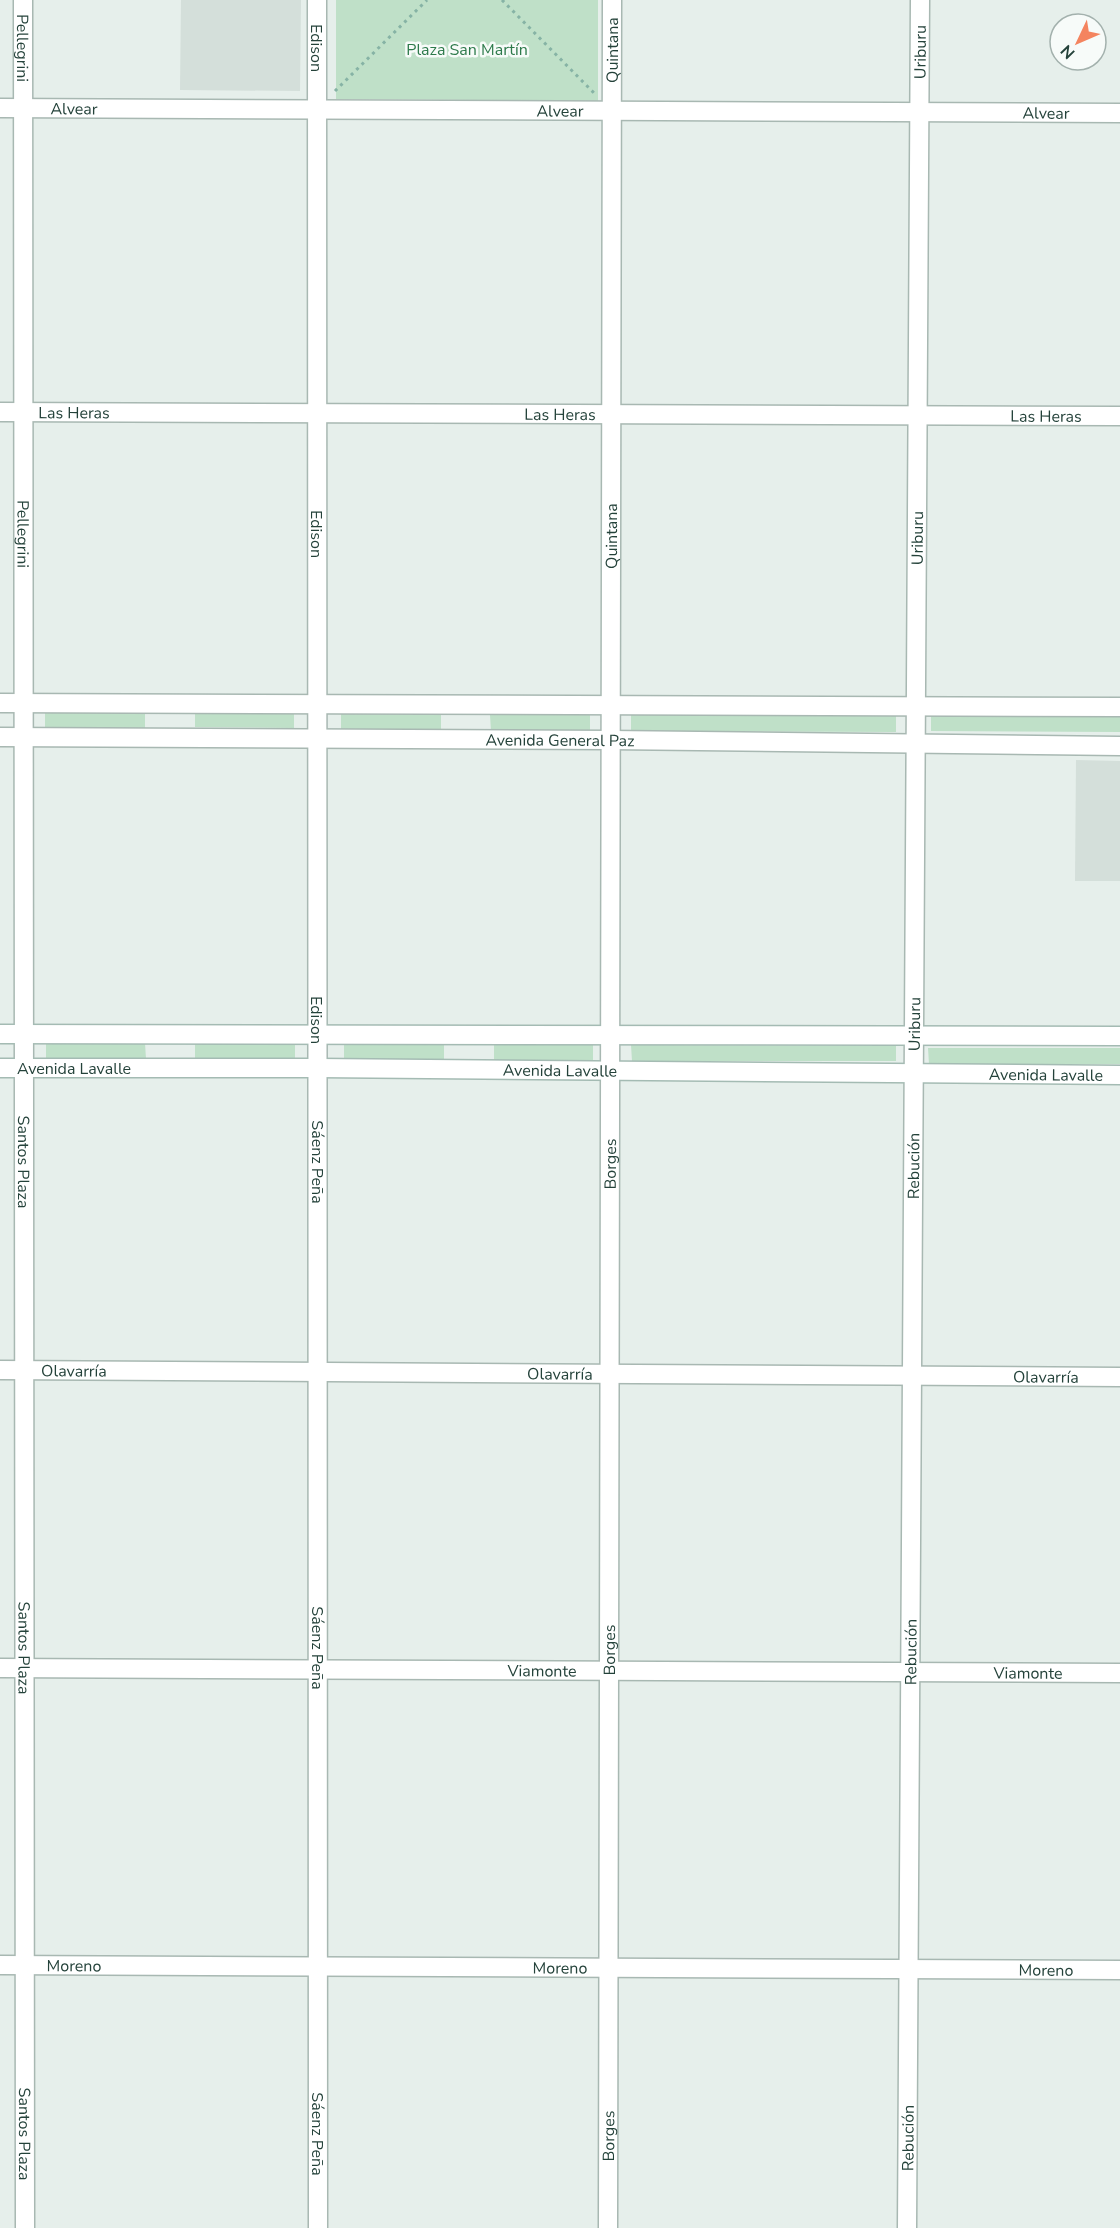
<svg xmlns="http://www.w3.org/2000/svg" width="1120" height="2228" font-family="'Nunito Sans',sans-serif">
	<rect width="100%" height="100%" fill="#e6efeb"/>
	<!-- built -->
	<g fill="#d4dfda">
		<path d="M 181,0 L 301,0 L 300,91 L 180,90 Z"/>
		<path d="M 1076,760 L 1120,761 L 1120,881 L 1075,881 Z"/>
	</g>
	<!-- green -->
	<g fill="#bfe0c8">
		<path d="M 336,0 L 598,0 L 598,101 L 336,99 Z"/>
		<path d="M 45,711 L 145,712 L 145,728 L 45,727 Z"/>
		<path d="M 195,711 L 294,712 L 294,728 L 195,727 Z"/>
		<path d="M 341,714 L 441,715 L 441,731 L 341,730 Z"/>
		<path d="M 490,715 L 590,715 L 590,731 L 491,731 Z"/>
		<path d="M 631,715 L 896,715 L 896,732 L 631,731 Z"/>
		<path d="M 931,715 L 1120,716 L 1120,732 L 931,731 Z"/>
		<path d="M 46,1042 L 145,1043 L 146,1059 L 46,1058 Z"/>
		<path d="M 195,1043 L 295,1044 L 295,1060 L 195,1059 Z"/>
		<path d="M 344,1043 L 444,1044 L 444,1060 L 344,1059 Z"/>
		<path d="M 494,1043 L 593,1044 L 593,1060 L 494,1060 Z"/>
		<path d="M 631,1045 L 896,1046 L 896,1061 L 632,1061 Z"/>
		<path d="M 928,1048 L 1120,1048 L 1120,1064 L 929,1064 Z"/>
	</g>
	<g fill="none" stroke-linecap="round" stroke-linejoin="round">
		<defs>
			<g id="minor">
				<path id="s1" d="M 23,0 L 25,2228"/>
				<path id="s2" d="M 317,0 L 318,2228"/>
				<path id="s3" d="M 0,108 L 1120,113"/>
				<path id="s4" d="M 0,412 L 1120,416"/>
				<path id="s5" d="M 0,1370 L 1120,1377"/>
				<path id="s6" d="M 0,1668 L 1120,1673"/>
				<path id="s7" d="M 0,1965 L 1120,1970"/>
				<path id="s8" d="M 608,2228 L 612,0"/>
				<path id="s9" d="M 907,2228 L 920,0"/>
			</g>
			<g id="tertiary">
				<path d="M 0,703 L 1120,707"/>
				<path id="s10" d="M 0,737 L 610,740 L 1120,746"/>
			</g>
			<g id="secondary">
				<path d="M 0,1034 L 1120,1036"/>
				<path id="s11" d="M 0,1068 L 318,1068 L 1120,1075"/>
			</g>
		</defs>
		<!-- minor casing -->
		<use href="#minor" stroke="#a8b8b2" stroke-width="21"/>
		<!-- tertiary casing -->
		<use href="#tertiary" stroke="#a8b8b2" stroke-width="21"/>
		<!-- secondary casing -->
		<use href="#secondary" stroke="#a4bbb3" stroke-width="21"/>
		<!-- path -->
		<g stroke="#86b3a5" stroke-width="3" stroke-dasharray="3 4.5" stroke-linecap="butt">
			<path d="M 502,0 L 594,93"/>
			<path d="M 335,91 L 427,0"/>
		</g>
		<!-- minor -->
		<use href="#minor" stroke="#fff" stroke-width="18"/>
		<!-- tertiary -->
		<use href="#tertiary" stroke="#fff" stroke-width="18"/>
		<!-- secondary -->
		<use href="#secondary" stroke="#fff" stroke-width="18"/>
	</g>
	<g text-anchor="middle" stroke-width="5" stroke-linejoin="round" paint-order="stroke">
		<!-- street labels -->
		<g font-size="16" fill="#24423a" stroke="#f7fbf9">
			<text dy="6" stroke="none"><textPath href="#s1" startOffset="48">Pellegrini</textPath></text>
			<text dy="6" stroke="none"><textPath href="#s2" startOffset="48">Edison</textPath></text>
			<text dy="6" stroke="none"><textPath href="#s8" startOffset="2178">Quintana</textPath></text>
			<text dy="6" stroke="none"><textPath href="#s9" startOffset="2176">Uriburu</textPath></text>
			<text dy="6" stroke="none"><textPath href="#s3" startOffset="74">Alvear</textPath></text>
			<text dy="6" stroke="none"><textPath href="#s3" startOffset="560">Alvear</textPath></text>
			<text dy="6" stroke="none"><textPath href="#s3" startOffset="1046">Alvear</textPath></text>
			<text dy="6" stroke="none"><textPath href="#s4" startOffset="74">Las Heras</textPath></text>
			<text dy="6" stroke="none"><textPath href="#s4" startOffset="560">Las Heras</textPath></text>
			<text dy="6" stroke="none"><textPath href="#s4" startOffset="1046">Las Heras</textPath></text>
			<text dy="6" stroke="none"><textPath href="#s1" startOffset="534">Pellegrini</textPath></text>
			<text dy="6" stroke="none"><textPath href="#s2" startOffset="534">Edison</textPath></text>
			<text dy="6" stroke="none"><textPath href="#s8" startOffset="1692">Quintana</textPath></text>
			<text dy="6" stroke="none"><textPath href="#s9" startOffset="1690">Uriburu</textPath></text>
			<text dy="6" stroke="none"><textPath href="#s10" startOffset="560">Avenida General Paz</textPath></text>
			<text dy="6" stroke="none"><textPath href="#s2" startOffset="1020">Edison</textPath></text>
			<text dy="6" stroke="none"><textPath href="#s9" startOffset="1204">Uriburu</textPath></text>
			<text dy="6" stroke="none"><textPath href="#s11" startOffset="74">Avenida Lavalle</textPath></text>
			<text dy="6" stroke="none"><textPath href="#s11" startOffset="560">Avenida Lavalle</textPath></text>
			<text dy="6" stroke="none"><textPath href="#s11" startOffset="1046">Avenida Lavalle</textPath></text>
			<text dy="6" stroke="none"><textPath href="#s1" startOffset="1162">Santos Plaza</textPath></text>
			<text dy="6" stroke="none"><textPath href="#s2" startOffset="1162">Sáenz Peña</textPath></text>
			<text dy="6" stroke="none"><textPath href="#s8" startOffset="1064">Borges</textPath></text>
			<text dy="6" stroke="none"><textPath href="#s9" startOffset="1062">Rebución</textPath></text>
			<text dy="6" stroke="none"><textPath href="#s5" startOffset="74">Olavarría</textPath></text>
			<text dy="6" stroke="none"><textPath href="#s5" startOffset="560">Olavarría</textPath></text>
			<text dy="6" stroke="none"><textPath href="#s5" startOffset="1046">Olavarría</textPath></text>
			<text dy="6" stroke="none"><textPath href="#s1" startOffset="1648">Santos Plaza</textPath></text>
			<text dy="6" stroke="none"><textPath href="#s2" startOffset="1648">Sáenz Peña</textPath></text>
			<text dy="6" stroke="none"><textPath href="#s8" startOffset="578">Borges</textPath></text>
			<text dy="6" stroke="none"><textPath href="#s9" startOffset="576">Rebución</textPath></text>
			<text dy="6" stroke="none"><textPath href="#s6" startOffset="542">Viamonte</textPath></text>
			<text dy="6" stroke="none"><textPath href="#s6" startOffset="1028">Viamonte</textPath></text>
			<text dy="6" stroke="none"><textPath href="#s7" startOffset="74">Moreno</textPath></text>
			<text dy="6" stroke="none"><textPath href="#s7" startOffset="560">Moreno</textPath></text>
			<text dy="6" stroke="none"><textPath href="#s7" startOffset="1046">Moreno</textPath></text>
			<text dy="6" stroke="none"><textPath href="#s1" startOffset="2134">Santos Plaza</textPath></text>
			<text dy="6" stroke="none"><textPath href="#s2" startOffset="2134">Sáenz Peña</textPath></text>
			<text dy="6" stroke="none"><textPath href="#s8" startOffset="92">Borges</textPath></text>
			<text dy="6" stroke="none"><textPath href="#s9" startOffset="90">Rebución</textPath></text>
		</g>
		<!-- park labels -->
		<g font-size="16" fill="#2d7a4b" stroke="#f7fbf9">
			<text x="467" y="55">Plaza San Martín</text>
		</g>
	</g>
	<!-- north arrow -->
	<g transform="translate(1078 42) rotate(226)"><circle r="28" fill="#f7fbf9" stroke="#a3b1ad" stroke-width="1.5"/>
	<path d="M0-4.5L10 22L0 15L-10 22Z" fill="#f4845f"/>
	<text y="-9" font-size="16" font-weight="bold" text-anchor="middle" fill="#24423a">N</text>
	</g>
</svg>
